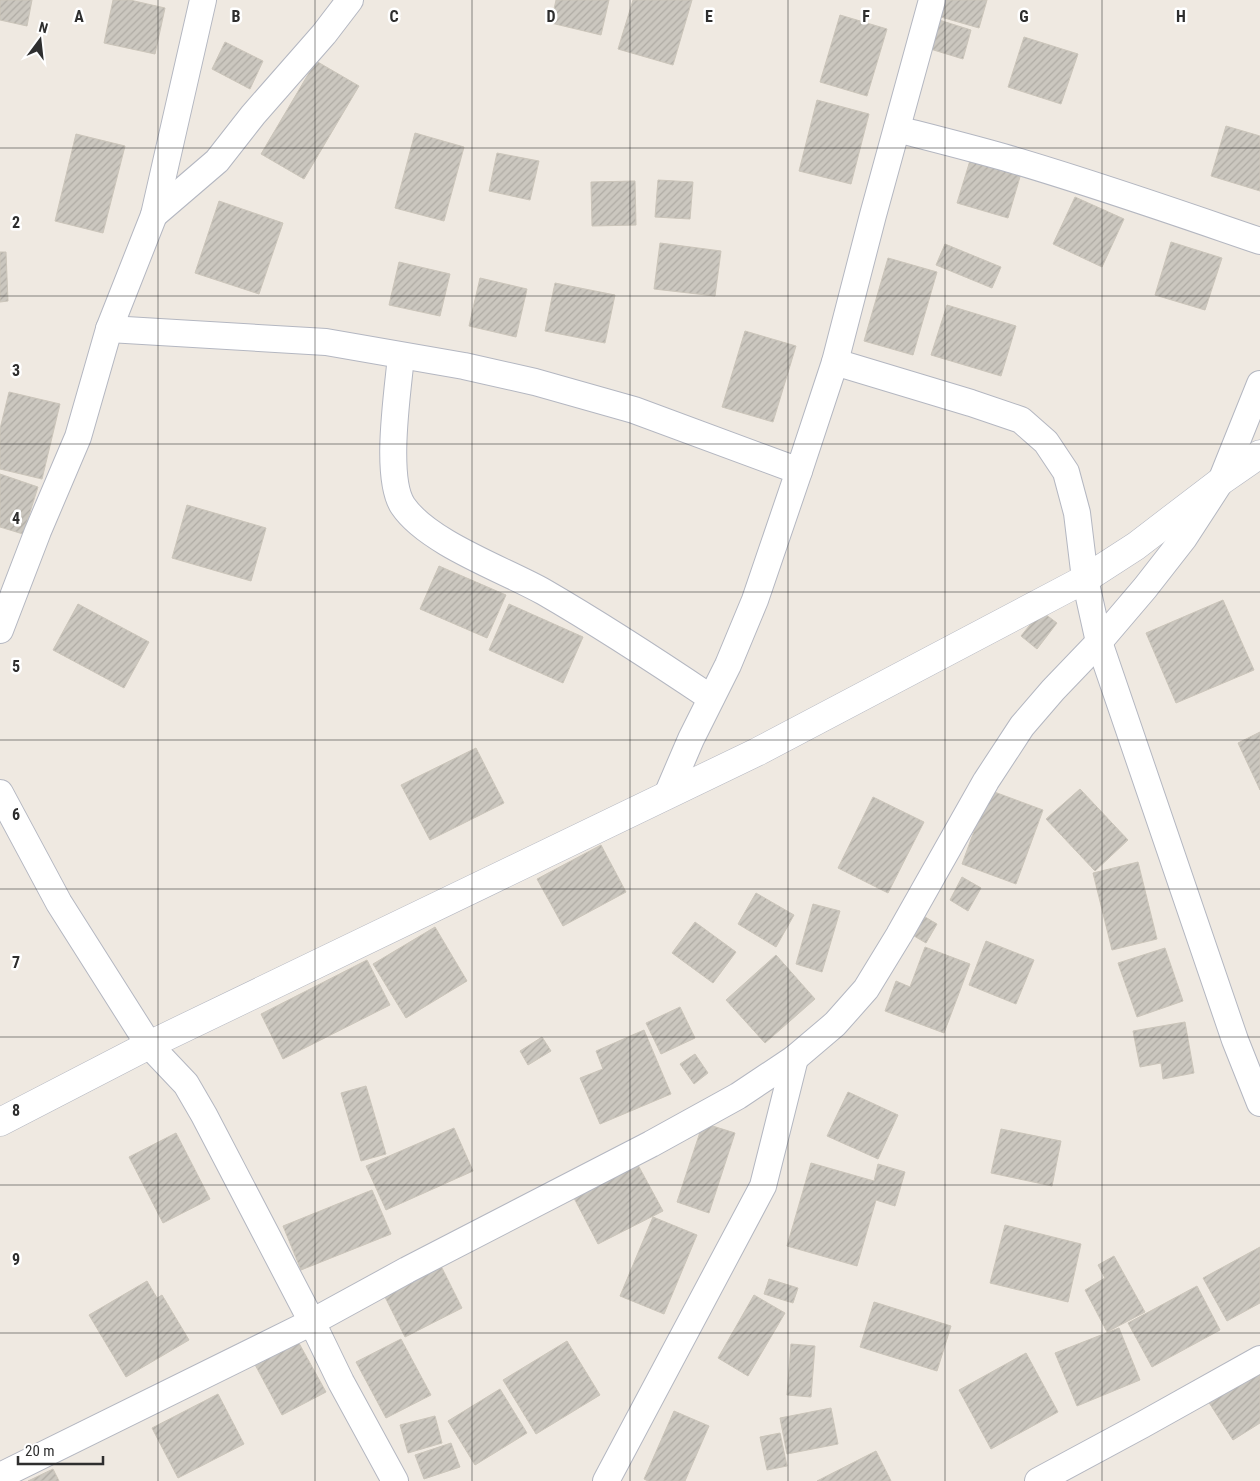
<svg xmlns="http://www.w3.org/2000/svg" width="1260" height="1481" font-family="'Roboto Condensed',sans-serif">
	<defs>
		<pattern id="building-hatch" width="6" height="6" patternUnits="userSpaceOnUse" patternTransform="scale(1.25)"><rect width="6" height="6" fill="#cbc7bf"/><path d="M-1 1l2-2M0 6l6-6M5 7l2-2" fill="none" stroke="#afaba4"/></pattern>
	</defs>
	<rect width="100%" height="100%" fill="#efe9e1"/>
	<!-- building -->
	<g fill="url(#building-hatch)" stroke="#cbc5ba">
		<path d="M 0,0 L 32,0 L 27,26 L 0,20 Z"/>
		<path d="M 113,0 L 130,0 L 165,8 L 155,54 L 104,43 Z"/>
		<path d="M 556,0 L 609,0 L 601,35 L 551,23 Z"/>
		<path d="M 633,0 L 692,0 L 673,65 L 618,49 Z"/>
		<path d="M 939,0 L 987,0 L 979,28 L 934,15 Z"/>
		<path d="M 840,15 L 887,29 L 867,96 L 820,82 Z"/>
		<path d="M 936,19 L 971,30 L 963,59 L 927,48 Z"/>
		<path d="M 1024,37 L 1078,54 L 1061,104 L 1008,87 Z"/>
		<path d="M 225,42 L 263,61 L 250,89 L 212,69 Z"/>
		<path d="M 316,61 L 359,86 L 304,179 L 261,154 Z"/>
		<path d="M 817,100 L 869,114 L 851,184 L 799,171 Z"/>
		<path d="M 1226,126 L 1260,136 L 1260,191 L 1211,176 Z"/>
		<path d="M 415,133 L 464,147 L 444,221 L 395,208 Z"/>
		<path d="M 76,134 L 125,146 L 103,233 L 55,221 Z"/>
		<path d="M 497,153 L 539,161 L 530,200 L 489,191 Z"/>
		<path d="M 972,154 L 1022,170 L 1008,218 L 957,203 Z"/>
		<path d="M 658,180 L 693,182 L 690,219 L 655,217 Z"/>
		<path d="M 635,181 L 636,225 L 592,226 L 591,182 Z"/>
		<path d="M 1075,197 L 1124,219 L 1102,267 L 1053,244 Z"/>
		<path d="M 219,201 L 283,223 L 259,294 L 195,273 Z"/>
		<path d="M 1171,242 L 1222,258 L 1205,310 L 1155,295 Z"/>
		<path d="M 660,243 L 721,251 L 715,296 L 654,289 Z"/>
		<path d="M 945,244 L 1001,267 L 992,288 L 936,265 Z"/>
		<path d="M 0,252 L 6,252 L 8,301 L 0,302 Z"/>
		<path d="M 888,258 L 937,272 L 913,355 L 864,341 Z"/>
		<path d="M 399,262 L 450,274 L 440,316 L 389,305 Z"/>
		<path d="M 480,278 L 527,289 L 516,337 L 469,326 Z"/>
		<path d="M 555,283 L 615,295 L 605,343 L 545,331 Z"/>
		<path d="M 947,305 L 1016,326 L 1001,376 L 931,355 Z"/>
		<path d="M 745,331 L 796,346 L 773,422 L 722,407 Z"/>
		<path d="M 9,392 L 60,404 L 42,479 L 0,469 L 0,429 Z"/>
		<path d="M 0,474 L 38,487 L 23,534 L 0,527 Z"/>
		<path d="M 187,505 L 266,528 L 251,581 L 172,558 Z"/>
		<path d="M 439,566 L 506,595 L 487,638 L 420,609 Z"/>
		<path d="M 1223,600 L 1254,670 L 1176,703 L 1146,633 Z"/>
		<path d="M 78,604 L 149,642 L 124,688 L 53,650 Z"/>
		<path d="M 509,604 L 583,637 L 563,683 L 489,650 Z"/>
		<path d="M 1041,611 L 1057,623 L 1037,649 L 1021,636 Z"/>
		<path d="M 1260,732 L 1260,790 L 1238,743 Z"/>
		<path d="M 476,748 L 504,803 L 430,840 L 401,785 Z"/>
		<path d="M 1080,789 L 1128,840 L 1095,871 L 1046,819 Z"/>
		<path d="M 989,790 L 1043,810 L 1016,884 L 962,864 Z"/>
		<path d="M 873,797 L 924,822 L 888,893 L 838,868 Z"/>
		<path d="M 601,845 L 626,892 L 563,926 L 537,879 Z"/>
		<path d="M 1138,862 L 1157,939 L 1112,950 L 1093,873 Z"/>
		<path d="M 962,877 L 981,888 L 968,911 L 950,900 Z"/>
		<path d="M 756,893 L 794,915 L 776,947 L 738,924 Z"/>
		<path d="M 813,904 L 840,911 L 822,972 L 796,964 Z"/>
		<path d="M 920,914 L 937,924 L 926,943 L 909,933 Z"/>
		<path d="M 695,922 L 736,952 L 713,983 L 672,953 Z"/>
		<path d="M 435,927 L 467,981 L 406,1018 L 373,964 Z"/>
		<path d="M 986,941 L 1034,960 L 1016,1004 L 969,985 Z"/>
		<path d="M 925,947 L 970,964 L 944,1033 L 885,1011 L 896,981 L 910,987 Z"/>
		<path d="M 1165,948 L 1183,1001 L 1137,1017 L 1118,963 Z"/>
		<path d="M 776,955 L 815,999 L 765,1043 L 726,1000 Z"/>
		<path d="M 367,960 L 390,1005 L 283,1059 L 261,1014 Z"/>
		<path d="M 680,1007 L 695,1038 L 661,1054 L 646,1023 Z"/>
		<path d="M 1185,1022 L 1194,1073 L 1163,1079 L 1161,1063 L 1140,1067 L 1133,1031 Z"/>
		<path d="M 644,1030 L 671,1094 L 600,1124 L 580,1078 L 603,1069 L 596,1051 Z"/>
		<path d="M 542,1037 L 551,1051 L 528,1065 L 520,1051 Z"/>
		<path d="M 695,1054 L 708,1073 L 694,1084 L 680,1064 Z"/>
		<path d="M 366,1086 L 386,1154 L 361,1161 L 341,1093 Z"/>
		<path d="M 848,1092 L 898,1115 L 878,1159 L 827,1136 Z"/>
		<path d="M 703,1123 L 735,1133 L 709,1213 L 677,1202 Z"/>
		<path d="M 454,1128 L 473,1171 L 386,1210 L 366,1166 Z"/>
		<path d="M 1001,1129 L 1061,1141 L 1052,1186 L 991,1173 Z"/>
		<path d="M 176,1133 L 210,1199 L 163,1223 L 129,1157 Z"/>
		<path d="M 811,1163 L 874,1181 L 878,1164 L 905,1172 L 895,1206 L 876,1200 L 857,1266 L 787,1246 Z"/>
		<path d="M 638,1165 L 663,1211 L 598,1244 L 574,1198 Z"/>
		<path d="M 372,1190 L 391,1234 L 301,1270 L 283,1226 Z"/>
		<path d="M 653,1217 L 697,1235 L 664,1314 L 620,1296 Z"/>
		<path d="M 1005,1225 L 1081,1244 L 1068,1302 L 990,1283 Z"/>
		<path d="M 1260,1247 L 1260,1303 L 1227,1321 L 1203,1278 Z"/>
		<path d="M 1114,1256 L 1145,1312 L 1107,1332 L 1085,1290 L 1105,1278 L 1098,1265 Z"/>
		<path d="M 440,1264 L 462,1308 L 405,1337 L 383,1293 Z"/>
		<path d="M 769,1279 L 798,1288 L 793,1303 L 764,1294 Z"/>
		<path d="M 147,1281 L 157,1298 L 162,1295 L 189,1340 L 126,1377 L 89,1315 Z"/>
		<path d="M 1197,1286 L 1220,1330 L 1152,1367 L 1128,1323 Z"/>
		<path d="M 754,1295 L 785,1313 L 748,1376 L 718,1358 Z"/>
		<path d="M 874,1302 L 951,1326 L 937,1371 L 860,1347 Z"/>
		<path d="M 1119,1328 L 1140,1380 L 1077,1406 L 1055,1353 Z"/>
		<path d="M 295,1336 L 326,1392 L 282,1415 L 252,1359 Z"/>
		<path d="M 401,1339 L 431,1395 L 386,1418 L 356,1362 Z"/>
		<path d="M 567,1341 L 600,1395 L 536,1434 L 503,1380 Z"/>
		<path d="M 791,1344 L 815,1346 L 811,1397 L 787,1395 Z"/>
		<path d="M 1026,1353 L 1058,1412 L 991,1449 L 959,1390 Z"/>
		<path d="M 1260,1368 L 1260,1423 L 1233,1440 L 1208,1401 Z"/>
		<path d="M 500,1389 L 527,1433 L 475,1465 L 448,1421 Z"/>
		<path d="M 218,1394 L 244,1444 L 178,1478 L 152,1428 Z"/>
		<path d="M 831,1408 L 838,1444 L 787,1454 L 780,1418 Z"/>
		<path d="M 674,1411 L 709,1426 L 685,1481 L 648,1481 L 644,1479 Z"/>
		<path d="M 435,1416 L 442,1443 L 408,1453 L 400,1425 Z"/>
		<path d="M 780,1433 L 787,1466 L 767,1470 L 760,1437 Z"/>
		<path d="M 451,1443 L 460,1467 L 424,1479 L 415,1455 Z"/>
		<path d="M 876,1451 L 891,1481 L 817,1481 Z"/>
		<path d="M 53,1469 L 59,1481 L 28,1481 Z"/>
	</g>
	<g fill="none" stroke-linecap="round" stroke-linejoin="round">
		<defs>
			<g id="minor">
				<path d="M 897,129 C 932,138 968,147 1003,157 C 1090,182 1175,212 1260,241"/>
				<path d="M 154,215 L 217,161 L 253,115 L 324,34 L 350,0"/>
				<path d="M 109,329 L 326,342 L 464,366 L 535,382 L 634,410 L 799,471"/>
				<path d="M 401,356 C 398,390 384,478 403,506 C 428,543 505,570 544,592 C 601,625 656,661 711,698"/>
				<path d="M 835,362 L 971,403 L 1021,420 L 1046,442 L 1066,472 L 1077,513 L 1085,579 L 1099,642 L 1235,1040 L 1260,1103"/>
				<path d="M 0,630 L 38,531 L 78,437 L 109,329 L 154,215 L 203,0"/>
				<path d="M 0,793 L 59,903 L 149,1045 L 186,1084 L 204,1115 L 312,1322 L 341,1382 L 395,1481"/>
				<path d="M 667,795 L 691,739 L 728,665 L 755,600 L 799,471 L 835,362 L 873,215 L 932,0"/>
				<path d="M 0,1476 L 312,1322 L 407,1270 L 651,1144 L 738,1096 L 795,1058 L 835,1024 L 866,989 L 899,935 L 986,781 L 1022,726 L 1053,690 L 1099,642 L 1145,588 L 1184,538 L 1221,481 L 1260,384"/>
				<path d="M 606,1481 L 763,1186 L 795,1058"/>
				<path d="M 1038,1481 L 1142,1425 L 1260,1359"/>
			</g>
			<path id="secondary" d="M 0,1122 L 149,1045 L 757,752 L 1085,579 L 1136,546 L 1221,481 L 1260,454"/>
		</defs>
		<!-- minor casing -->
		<use href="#minor" stroke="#b4b7c1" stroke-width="28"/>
		<!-- secondary casing -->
		<use href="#secondary" stroke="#b4b7c1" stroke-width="29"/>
		<!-- minor -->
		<use href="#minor" stroke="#fff" stroke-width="26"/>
		<!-- secondary -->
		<use href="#secondary" stroke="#fff" stroke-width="28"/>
	</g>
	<!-- grid -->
	<path fill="none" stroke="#2e2e2e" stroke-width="1" stroke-opacity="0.55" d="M 158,0 L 158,1481M 315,0 L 315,1481M 472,0 L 472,1481M 630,0 L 630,1481M 788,0 L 788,1481M 945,0 L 945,1481M 1102,0 L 1102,1481M 0,148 L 1260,148M 0,296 L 1260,296M 0,444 L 1260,444M 0,592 L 1260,592M 0,740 L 1260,740M 0,889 L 1260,889M 0,1037 L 1260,1037M 0,1185 L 1260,1185M 0,1333 L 1260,1333"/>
	<g font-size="16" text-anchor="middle" font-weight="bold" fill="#2e2e2e" stroke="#fff" stroke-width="5" stroke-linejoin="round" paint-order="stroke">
		<text x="79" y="22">A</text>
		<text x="236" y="22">B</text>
		<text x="394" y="22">C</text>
		<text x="551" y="22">D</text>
		<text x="709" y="22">E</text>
		<text x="866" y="22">F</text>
		<text x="1024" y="22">G</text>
		<text x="1181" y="22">H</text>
		<text x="16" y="228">2</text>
		<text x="16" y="376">3</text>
		<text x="16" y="524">4</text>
		<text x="16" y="672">5</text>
		<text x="16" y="820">6</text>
		<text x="16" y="968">7</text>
		<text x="16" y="1116">8</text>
		<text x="16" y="1265">9</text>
	</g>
	<!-- north arrow -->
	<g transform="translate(40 40) rotate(15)" stroke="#ffffff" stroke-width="4" paint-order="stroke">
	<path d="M0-4L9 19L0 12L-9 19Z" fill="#2e2e2e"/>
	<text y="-8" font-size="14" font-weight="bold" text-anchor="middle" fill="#2e2e2e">N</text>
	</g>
	<!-- scale -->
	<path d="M18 1456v8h85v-8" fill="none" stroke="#2e2e2e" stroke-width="2.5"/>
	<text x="25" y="1456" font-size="15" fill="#2e2e2e" stroke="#ffffff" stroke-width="4" paint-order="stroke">20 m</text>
</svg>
